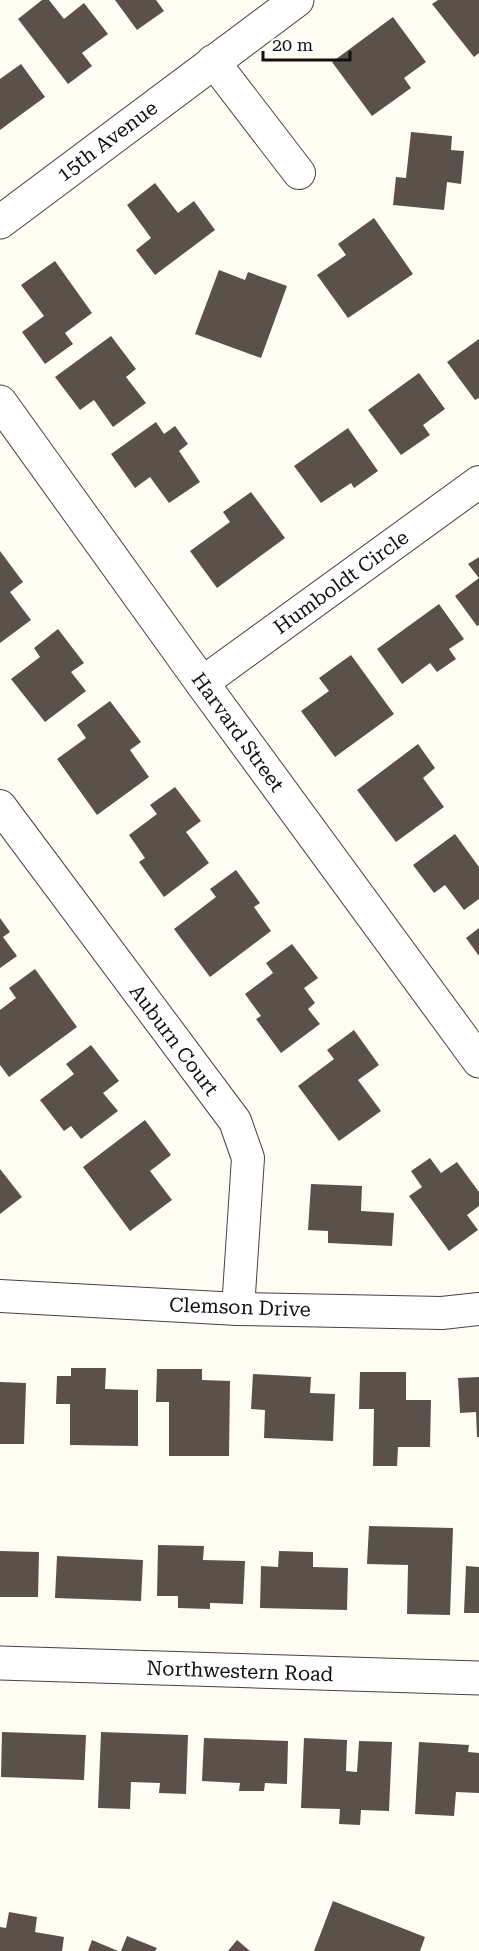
<svg xmlns="http://www.w3.org/2000/svg" width="479" height="1951" font-family="'Roboto Serif',serif">
	<rect width="100%" height="100%" fill="#fffdf3"/>
	<!-- building -->
	<g fill="#5a514b">
		<path d="M 42,0 L 49,0 L 64,19 L 84,3 L 108,34 L 82,53 L 92,66 L 68,84 L 18,19 Z"/>
		<path d="M 115,0 L 156,0 L 164,11 L 137,30 Z"/>
		<path d="M 438,0 L 479,0 L 479,53 L 474,57 L 432,4 Z"/>
		<path d="M 393,17 L 426,62 L 404,78 L 411,88 L 372,116 L 332,62 Z"/>
		<path d="M 21,64 L 45,97 L 0,130 L 0,79 Z"/>
		<path d="M 411,132 L 452,136 L 451,150 L 464,151 L 461,184 L 447,182 L 444,210 L 393,205 L 396,177 L 406,178 Z"/>
		<path d="M 155,183 L 178,213 L 194,201 L 215,230 L 155,275 L 136,250 L 151,238 L 127,205 Z"/>
		<path d="M 374,218 L 413,274 L 348,318 L 317,275 L 346,255 L 338,244 Z"/>
		<path d="M 55,261 L 92,313 L 65,333 L 73,344 L 45,364 L 22,332 L 44,316 L 21,285 Z"/>
		<path d="M 219,270 L 245,280 L 248,272 L 287,286 L 261,358 L 195,334 Z"/>
		<path d="M 111,336 L 136,369 L 126,377 L 146,403 L 113,427 L 94,400 L 80,410 L 55,377 Z"/>
		<path d="M 479,339 L 479,398 L 475,400 L 447,362 Z"/>
		<path d="M 419,373 L 445,409 L 423,425 L 430,435 L 401,455 L 368,410 Z"/>
		<path d="M 156,422 L 164,434 L 175,426 L 188,444 L 179,451 L 200,482 L 169,503 L 150,477 L 135,488 L 111,454 Z"/>
		<path d="M 348,428 L 378,471 L 354,488 L 351,483 L 321,503 L 294,466 Z"/>
		<path d="M 251,492 L 285,538 L 217,588 L 190,551 L 230,522 L 223,512 Z"/>
		<path d="M 0,551 L 23,582 L 10,592 L 31,620 L 0,643 Z"/>
		<path d="M 479,557 L 479,625 L 477,626 L 455,596 L 479,578 L 468,564 Z"/>
		<path d="M 439,604 L 464,639 L 449,649 L 456,659 L 437,672 L 430,663 L 402,684 L 377,649 Z"/>
		<path d="M 58,629 L 84,663 L 71,672 L 86,691 L 45,722 L 11,679 L 40,657 L 34,648 Z"/>
		<path d="M 351,655 L 394,714 L 335,757 L 301,711 L 329,691 L 319,678 Z"/>
		<path d="M 110,701 L 141,742 L 130,750 L 149,777 L 97,815 L 57,759 L 86,738 L 77,725 Z"/>
		<path d="M 418,744 L 435,768 L 423,778 L 444,807 L 396,842 L 357,790 Z"/>
		<path d="M 175,787 L 201,821 L 186,832 L 209,863 L 164,897 L 139,862 L 145,858 L 129,835 L 157,814 L 150,805 Z"/>
		<path d="M 455,834 L 479,867 L 479,899 L 464,910 L 445,885 L 434,893 L 413,865 Z"/>
		<path d="M 236,870 L 260,903 L 254,907 L 271,931 L 210,977 L 174,929 L 216,897 L 210,889 Z"/>
		<path d="M 0,918 L 10,932 L 3,937 L 17,956 L 0,968 Z"/>
		<path d="M 479,928 L 479,956 L 466,938 Z"/>
		<path d="M 292,944 L 318,978 L 304,988 L 315,1003 L 308,1009 L 320,1024 L 281,1053 L 256,1019 L 261,1016 L 245,994 L 273,973 L 266,963 Z"/>
		<path d="M 35,969 L 77,1027 L 9,1077 L 0,1065 L 0,1010 L 16,998 L 9,988 Z"/>
		<path d="M 354,1030 L 379,1065 L 358,1080 L 381,1111 L 339,1141 L 298,1086 L 334,1059 L 327,1050 Z"/>
		<path d="M 91,1045 L 119,1081 L 103,1093 L 118,1111 L 81,1139 L 71,1126 L 64,1131 L 40,1100 L 74,1074 L 66,1064 Z"/>
		<path d="M 145,1120 L 171,1155 L 150,1171 L 172,1200 L 130,1231 L 83,1167 Z"/>
		<path d="M 430,1158 L 441,1173 L 457,1162 L 479,1192 L 479,1206 L 467,1215 L 478,1230 L 449,1251 L 409,1196 L 422,1187 L 411,1171 Z"/>
		<path d="M 0,1169 L 22,1197 L 0,1214 Z"/>
		<path d="M 311,1184 L 362,1186 L 361,1211 L 394,1213 L 392,1246 L 328,1243 L 328,1231 L 308,1230 Z"/>
		<path d="M 71,1368 L 106,1368 L 105,1389 L 138,1390 L 138,1446 L 70,1445 L 70,1404 L 56,1404 L 57,1376 L 71,1376 Z"/>
		<path d="M 157,1369 L 202,1369 L 202,1380 L 230,1381 L 229,1456 L 169,1456 L 169,1402 L 156,1402 Z"/>
		<path d="M 360,1372 L 406,1372 L 406,1400 L 431,1400 L 430,1447 L 398,1447 L 397,1466 L 373,1466 L 374,1409 L 359,1409 Z"/>
		<path d="M 253,1374 L 311,1377 L 310,1393 L 335,1394 L 333,1441 L 264,1438 L 265,1410 L 251,1409 Z"/>
		<path d="M 479,1377 L 479,1437 L 477,1437 L 476,1412 L 460,1413 L 458,1378 Z"/>
		<path d="M 0,1382 L 26,1383 L 24,1444 L 0,1444 Z"/>
		<path d="M 369,1526 L 453,1528 L 450,1615 L 407,1614 L 408,1565 L 367,1564 Z"/>
		<path d="M 158,1545 L 204,1546 L 203,1560 L 245,1561 L 243,1604 L 210,1603 L 210,1609 L 178,1608 L 178,1596 L 157,1596 Z"/>
		<path d="M 0,1551 L 39,1552 L 38,1597 L 0,1597 Z"/>
		<path d="M 279,1551 L 313,1552 L 313,1567 L 348,1568 L 347,1610 L 260,1608 L 261,1566 L 278,1567 Z"/>
		<path d="M 57,1556 L 143,1560 L 141,1601 L 55,1598 Z"/>
		<path d="M 466,1566 L 479,1567 L 479,1613 L 464,1613 Z"/>
		<path d="M 2,1732 L 86,1735 L 84,1780 L 1,1777 Z"/>
		<path d="M 101,1732 L 188,1735 L 186,1794 L 159,1793 L 160,1783 L 131,1782 L 130,1809 L 98,1808 Z"/>
		<path d="M 204,1738 L 288,1741 L 287,1784 L 265,1783 L 264,1791 L 239,1791 L 240,1783 L 202,1781 Z"/>
		<path d="M 304,1738 L 347,1740 L 346,1771 L 357,1772 L 359,1741 L 392,1742 L 389,1811 L 361,1810 L 360,1825 L 339,1824 L 340,1809 L 301,1808 Z"/>
		<path d="M 419,1742 L 469,1745 L 468,1752 L 479,1753 L 479,1793 L 456,1792 L 454,1816 L 415,1814 Z"/>
		<path d="M 333,1901 L 425,1937 L 420,1951 L 314,1951 Z"/>
		<path d="M 9,1912 L 37,1917 L 35,1932 L 64,1937 L 62,1951 L 0,1951 L 0,1927 L 6,1928 Z"/>
		<path d="M 127,1936 L 157,1948 L 155,1951 L 121,1951 Z"/>
		<path d="M 92,1940 L 118,1951 L 88,1951 Z"/>
		<path d="M 237,1940 L 250,1951 L 228,1951 Z"/>
	</g>
	<g fill="none" stroke-linecap="round" stroke-linejoin="round">
		<defs>
			<g id="minor">
				<path d="M 213,61 L 299,173"/>
				<path d="M 202,683 L 479,482"/>
				<path d="M 0,806 L 235,1121 L 248,1158 L 238,1309"/>
				<path d="M 0,1296 L 238,1309 L 442,1313 L 479,1309"/>
			</g>
			<g id="tertiary">
				<path d="M 0,222 L 297,0"/>
				<path d="M 0,402 L 202,683 L 479,1061"/>
				<path d="M 0,1663 L 479,1678"/>
			</g>
		</defs>
		<!-- minor casing -->
		<use href="#minor" stroke="#434343" stroke-width="34"/>
		<!-- tertiary casing -->
		<use href="#tertiary" stroke="#434343" stroke-width="35"/>
		<!-- minor -->
		<use href="#minor" stroke="#fff" stroke-width="32"/>
		<!-- tertiary -->
		<use href="#tertiary" stroke="#fff" stroke-width="33"/>
	</g>
	<g text-anchor="middle" stroke-width="6" stroke-linejoin="round" paint-order="stroke">
		<!-- street labels -->
		<g font-size="20" fill="#101010" stroke="#fff">
			<text transform="translate(107 141) rotate(-37)" y="7">15th Avenue</text>
			<text transform="translate(341 582) rotate(-36)" y="7">Humboldt Circle</text>
			<text transform="translate(238 732) rotate(54)" y="7">Harvard Street</text>
			<text transform="translate(174 1040) rotate(53)" y="7">Auburn Court</text>
			<text transform="translate(240 1307) rotate(2)" y="7">Clemson Drive</text>
			<text transform="translate(240 1671) rotate(2)" y="7">Northwestern Road</text>
		</g>
	</g>
	<!-- scale -->
	<path d="M263 51v9h87v-9" fill="none" stroke="#101010" stroke-width="3"/>
	<text x="272" y="51" font-size="18" fill="#101010" stroke="#ffffff" stroke-width="4.5" paint-order="stroke">20 m</text>
</svg>
